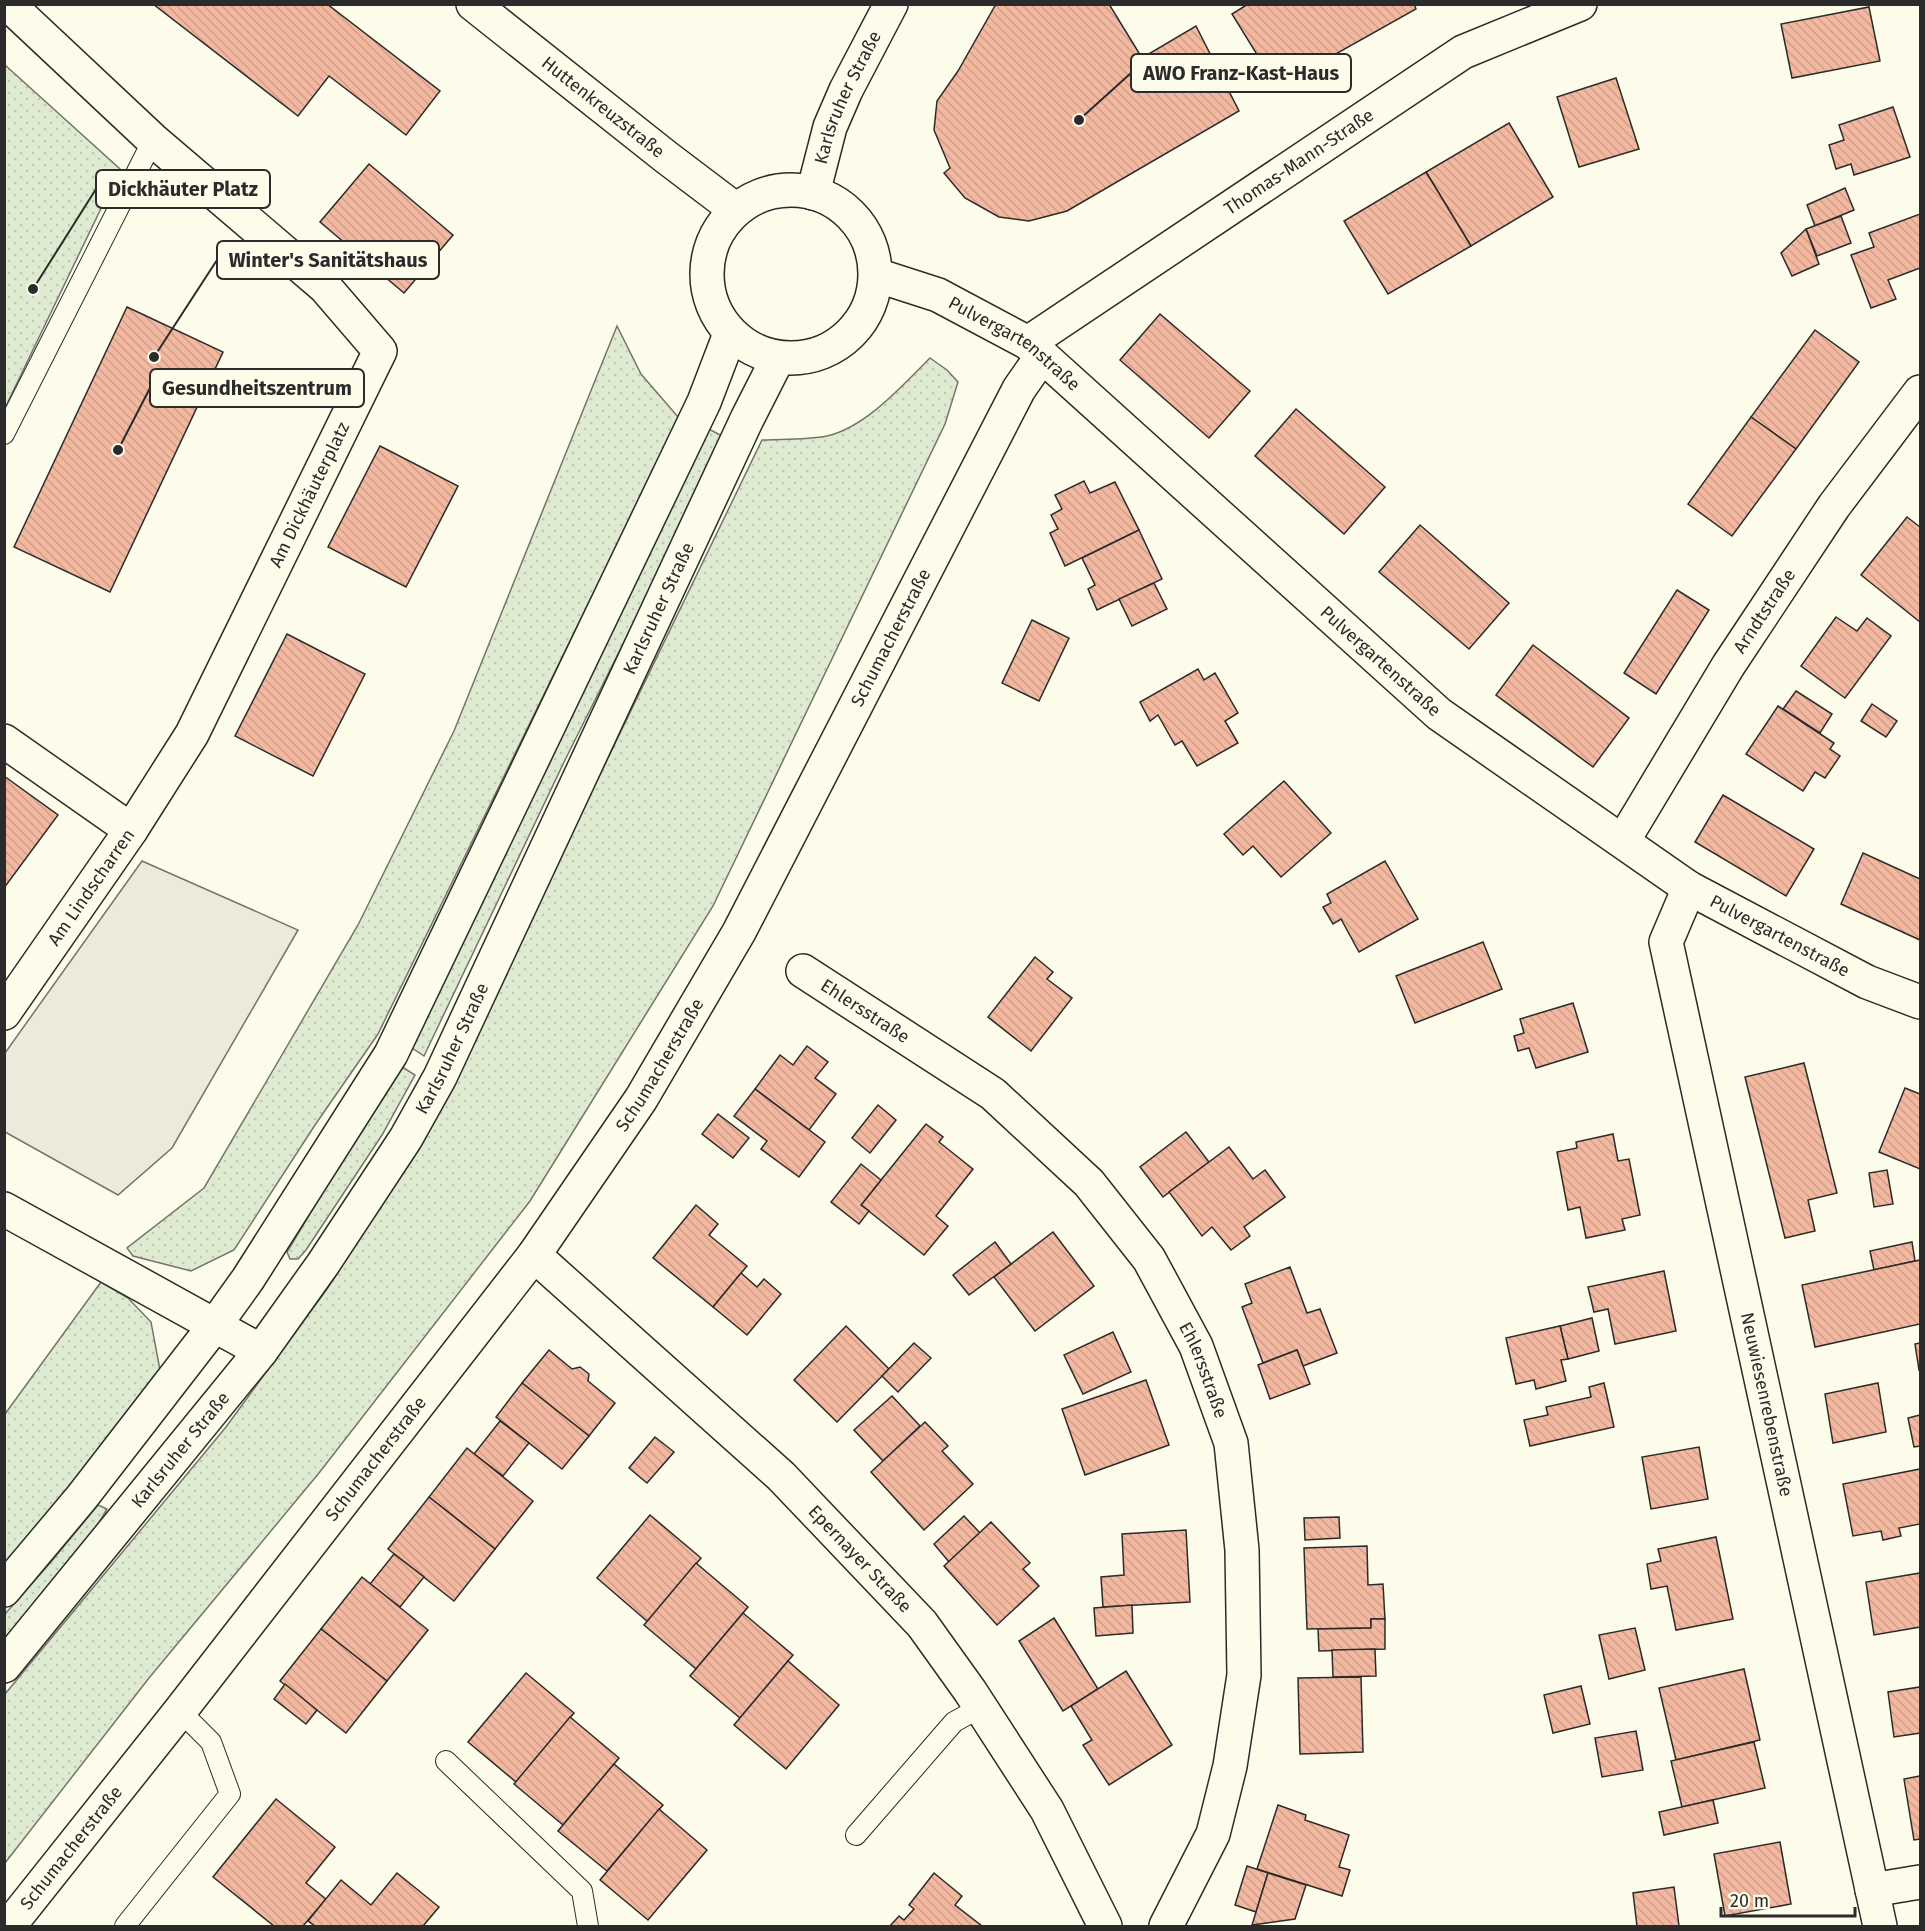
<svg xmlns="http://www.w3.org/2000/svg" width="1925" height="1931" font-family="'Fira Sans',sans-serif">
	<defs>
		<pattern id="green-dots" width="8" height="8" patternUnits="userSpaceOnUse" patternTransform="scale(1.5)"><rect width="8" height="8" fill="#deebd1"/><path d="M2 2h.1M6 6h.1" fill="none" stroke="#bfcab4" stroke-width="1.8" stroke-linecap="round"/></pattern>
		<pattern id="building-back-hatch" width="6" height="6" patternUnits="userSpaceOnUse" patternTransform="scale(1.5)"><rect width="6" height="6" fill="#f2b8a0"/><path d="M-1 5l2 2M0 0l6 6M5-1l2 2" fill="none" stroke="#d09e8a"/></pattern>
	</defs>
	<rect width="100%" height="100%" fill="#fdfbea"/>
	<!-- green -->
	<g fill="url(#green-dots)" stroke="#74746e" stroke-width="1.5">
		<path d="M 5,65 L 120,169 L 5,408 Z"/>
		<path d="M 617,326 L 641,374 L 679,418 L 378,1034 L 315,1125 L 234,1250 L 191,1271 L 133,1256 L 127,1248 L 204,1188 L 358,925 L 454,731 Z"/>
		<path d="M 930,358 L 947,370 L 958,382 L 945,424 L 713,906 L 530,1201 L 319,1473 L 149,1678 L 5,1863 L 5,1694 L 226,1427 L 327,1289 L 382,1204 L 438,1109 L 762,440 C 783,439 807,440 827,436 C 866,427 903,385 930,358 Z"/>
		<path d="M 705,427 L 726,438 L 565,760 L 424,1056 L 409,1046 Z"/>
		<path d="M 399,1065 L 415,1075 L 382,1135 L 306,1250 L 298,1259 L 290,1259 L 287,1252 Z"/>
		<path d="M 101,1282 L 128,1298 L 151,1322 L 160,1370 L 79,1477 L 5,1566 L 5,1414 Z"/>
		<path d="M 98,1505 L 107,1509 L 85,1546 L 5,1639 L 5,1614 L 51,1562 Z"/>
	</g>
	<!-- parking -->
	<path fill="#eceadb" stroke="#74746e" stroke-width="1.5" d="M 142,861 L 298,930 L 172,1148 L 118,1195 L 5,1132 L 5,1053 Z"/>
	<!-- building -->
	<g fill="url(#building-back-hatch)" stroke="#2b2b2b" stroke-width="1.5">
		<path d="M 153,4 L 327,4 L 440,91 L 406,135 L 329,76 L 298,116 Z"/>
		<path d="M 996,4 L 1109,4 L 1142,58 L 1196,26 L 1239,111 L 1067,211 L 1029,221 L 999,217 L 965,198 L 944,173 L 950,168 L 934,130 L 937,101 L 958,71 Z"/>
		<path d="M 1248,4 L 1414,4 L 1416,9 L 1277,87 L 1232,14 Z"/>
		<path d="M 1869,7 L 1880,61 L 1792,78 L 1781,24 Z"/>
		<path d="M 1616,78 L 1639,149 L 1579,167 L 1557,97 Z"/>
		<path d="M 1893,107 L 1910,157 L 1854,175 L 1851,164 L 1836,169 L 1829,145 L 1844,140 L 1839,125 Z"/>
		<path d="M 1509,123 L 1553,197 L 1471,246 L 1426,172 Z"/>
		<path d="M 369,164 L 453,235 L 404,293 L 320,222 Z"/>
		<path d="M 1426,172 L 1471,246 L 1388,294 L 1344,221 Z"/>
		<path d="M 1845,188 L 1854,210 L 1815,226 L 1807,205 Z"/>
		<path d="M 1920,214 L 1920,268 L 1888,280 L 1896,299 L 1871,308 L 1851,255 L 1874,247 L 1869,233 Z"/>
		<path d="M 1841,216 L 1851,243 L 1817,256 L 1806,229 Z"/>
		<path d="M 1806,229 L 1819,264 L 1792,276 L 1781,253 Z"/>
		<path d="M 127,307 L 223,352 L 110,592 L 14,547 Z"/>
		<path d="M 1160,314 L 1250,391 L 1209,438 L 1120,360 Z"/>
		<path d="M 1815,330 L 1859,362 L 1796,449 L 1751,417 Z"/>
		<path d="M 1296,409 L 1385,487 L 1344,534 L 1255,456 Z"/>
		<path d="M 1751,417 L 1796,449 L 1732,536 L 1688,504 Z"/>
		<path d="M 380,446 L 458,486 L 406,587 L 328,547 Z"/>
		<path d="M 1084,481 L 1090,493 L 1115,482 L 1139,530 L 1065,566 L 1050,533 L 1058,529 L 1051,515 L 1062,509 L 1055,495 Z"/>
		<path d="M 1907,517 L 1920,527 L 1920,622 L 1861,575 Z"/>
		<path d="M 1420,525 L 1509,603 L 1469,649 L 1379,572 Z"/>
		<path d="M 1139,530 L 1162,579 L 1097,610 L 1088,589 L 1095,585 L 1082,558 Z"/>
		<path d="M 1154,583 L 1167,609 L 1132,626 L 1119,599 Z"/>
		<path d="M 1677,590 L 1709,610 L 1656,694 L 1624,673 Z"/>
		<path d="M 1836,617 L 1857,631 L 1867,618 L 1891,636 L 1845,698 L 1801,666 Z"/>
		<path d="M 1032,620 L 1069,638 L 1039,701 L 1002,683 Z"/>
		<path d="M 287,634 L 365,674 L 313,776 L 235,736 Z"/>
		<path d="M 1533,645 L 1629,718 L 1593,767 L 1496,695 Z"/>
		<path d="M 1198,669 L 1204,680 L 1215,673 L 1238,713 L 1225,721 L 1238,743 L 1197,766 L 1182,741 L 1175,745 L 1158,715 L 1150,721 L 1140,702 Z"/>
		<path d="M 1796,691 L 1832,714 L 1820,733 L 1783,709 Z"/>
		<path d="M 1872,704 L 1897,721 L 1886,737 L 1861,721 Z"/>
		<path d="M 1778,706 L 1834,743 L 1830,749 L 1840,756 L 1825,778 L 1815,772 L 1803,791 L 1746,754 Z"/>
		<path d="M 4,776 L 58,815 L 4,888 Z"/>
		<path d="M 1284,781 L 1331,833 L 1281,877 L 1253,846 L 1243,855 L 1224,834 Z"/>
		<path d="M 1723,795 L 1814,849 L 1786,896 L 1695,842 Z"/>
		<path d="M 1863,853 L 1920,879 L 1920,940 L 1841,904 Z"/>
		<path d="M 1385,861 L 1418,919 L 1359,952 L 1341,919 L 1333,924 L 1323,907 L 1331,903 L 1327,894 Z"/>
		<path d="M 1483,942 L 1502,989 L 1415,1023 L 1396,976 Z"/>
		<path d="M 1035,957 L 1053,972 L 1047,979 L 1072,998 L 1031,1051 L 988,1017 Z"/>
		<path d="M 1573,1003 L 1588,1052 L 1536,1068 L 1529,1048 L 1518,1051 L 1514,1036 L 1524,1033 L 1520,1019 Z"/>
		<path d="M 807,1046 L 828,1062 L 815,1078 L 836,1094 L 809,1130 L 755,1089 L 780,1055 L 793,1065 Z"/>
		<path d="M 1804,1063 L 1837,1193 L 1808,1200 L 1815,1231 L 1785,1238 L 1745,1077 Z"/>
		<path d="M 1905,1088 L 1920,1094 L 1920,1169 L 1879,1152 Z"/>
		<path d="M 755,1089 L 825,1142 L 799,1177 L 761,1149 L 767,1141 L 734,1116 Z"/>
		<path d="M 878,1105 L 896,1120 L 870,1153 L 852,1138 Z"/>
		<path d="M 718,1114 L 749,1138 L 733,1158 L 702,1134 Z"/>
		<path d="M 926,1124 L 943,1137 L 939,1142 L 973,1169 L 936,1216 L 948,1226 L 924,1255 L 861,1205 Z"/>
		<path d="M 1186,1132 L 1209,1162 L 1163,1197 L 1140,1167 Z"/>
		<path d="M 1613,1134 L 1618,1161 L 1629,1159 L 1640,1215 L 1622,1219 L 1625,1230 L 1586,1238 L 1580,1207 L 1568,1210 L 1557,1152 L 1577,1148 L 1576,1142 Z"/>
		<path d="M 1229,1147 L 1253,1179 L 1265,1170 L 1285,1197 L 1244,1227 L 1250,1236 L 1231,1250 L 1212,1227 L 1202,1236 L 1169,1192 Z"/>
		<path d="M 861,1164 L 881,1180 L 861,1205 L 869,1211 L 859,1224 L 831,1202 Z"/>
		<path d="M 1887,1170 L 1893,1204 L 1874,1207 L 1869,1173 Z"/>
		<path d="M 696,1205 L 718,1224 L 709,1235 L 747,1266 L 713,1307 L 653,1258 Z"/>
		<path d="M 1053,1232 L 1094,1286 L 1035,1331 L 994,1277 Z"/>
		<path d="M 995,1242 L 1011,1264 L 969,1295 L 953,1275 Z"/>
		<path d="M 1912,1242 L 1915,1261 L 1874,1270 L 1870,1251 Z"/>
		<path d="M 1920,1260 L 1920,1324 L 1815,1347 L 1802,1285 Z"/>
		<path d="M 1290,1267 L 1307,1313 L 1320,1309 L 1337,1353 L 1303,1366 L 1297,1350 L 1263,1363 L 1242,1307 L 1252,1303 L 1245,1284 Z"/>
		<path d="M 1664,1271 L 1676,1331 L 1615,1344 L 1608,1309 L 1594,1312 L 1588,1287 Z"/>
		<path d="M 741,1273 L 757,1287 L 764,1279 L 781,1294 L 747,1335 L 713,1307 Z"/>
		<path d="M 1592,1318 L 1599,1351 L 1568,1359 L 1560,1326 Z"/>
		<path d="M 846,1326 L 889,1369 L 837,1422 L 794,1380 Z"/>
		<path d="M 1560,1326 L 1568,1359 L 1561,1360 L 1566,1381 L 1536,1389 L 1534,1380 L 1516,1384 L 1506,1338 Z"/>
		<path d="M 1113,1332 L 1131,1372 L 1083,1394 L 1064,1355 Z"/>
		<path d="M 914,1343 L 931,1358 L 898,1392 L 882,1376 Z"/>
		<path d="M 1920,1343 L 1920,1369 L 1919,1370 L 1915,1344 Z"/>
		<path d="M 549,1350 L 572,1369 L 580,1367 L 589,1374 L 588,1381 L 615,1403 L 589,1436 L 522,1383 Z"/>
		<path d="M 1297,1350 L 1310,1384 L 1270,1399 L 1258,1365 Z"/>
		<path d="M 1146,1380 L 1169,1445 L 1085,1475 L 1062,1409 Z"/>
		<path d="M 522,1383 L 589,1436 L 562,1469 L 496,1417 Z"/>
		<path d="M 1604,1383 L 1614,1427 L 1530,1446 L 1524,1420 L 1548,1415 L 1546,1407 L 1591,1397 L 1589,1387 Z"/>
		<path d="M 1878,1383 L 1886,1432 L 1833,1443 L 1825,1394 Z"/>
		<path d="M 892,1396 L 920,1426 L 883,1461 L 854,1430 Z"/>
		<path d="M 1920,1415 L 1920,1446 L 1914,1447 L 1908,1418 Z"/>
		<path d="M 500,1421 L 529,1443 L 503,1476 L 474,1454 Z"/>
		<path d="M 925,1422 L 948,1446 L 942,1451 L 973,1484 L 924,1530 L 871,1472 Z"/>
		<path d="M 655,1437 L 674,1452 L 647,1483 L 629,1468 Z"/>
		<path d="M 1699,1447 L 1708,1499 L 1651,1509 L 1642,1457 Z"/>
		<path d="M 467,1448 L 533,1501 L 495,1549 L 429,1497 Z"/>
		<path d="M 1920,1469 L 1920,1524 L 1899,1528 L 1901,1536 L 1883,1540 L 1881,1531 L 1853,1536 L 1843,1484 Z"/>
		<path d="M 429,1497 L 495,1549 L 454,1601 L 388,1549 Z"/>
		<path d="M 650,1515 L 701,1558 L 648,1622 L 597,1578 Z"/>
		<path d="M 964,1516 L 980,1533 L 949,1562 L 934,1544 Z"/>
		<path d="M 1339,1517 L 1340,1538 L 1305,1540 L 1304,1518 Z"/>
		<path d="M 991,1522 L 1030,1563 L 1023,1569 L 1039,1586 L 997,1625 L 944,1566 Z"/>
		<path d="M 1186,1530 L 1190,1602 L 1103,1607 L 1101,1577 L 1124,1575 L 1122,1534 Z"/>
		<path d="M 1716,1537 L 1733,1619 L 1676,1630 L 1667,1586 L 1651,1589 L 1647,1564 L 1661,1561 L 1658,1549 Z"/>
		<path d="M 1367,1546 L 1368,1585 L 1383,1584 L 1385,1619 L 1371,1619 L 1371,1628 L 1307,1629 L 1304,1548 Z"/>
		<path d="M 394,1554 L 424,1577 L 400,1607 L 370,1584 Z"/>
		<path d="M 696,1563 L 748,1607 L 696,1669 L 644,1625 Z"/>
		<path d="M 1920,1573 L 1920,1627 L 1874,1635 L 1866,1582 Z"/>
		<path d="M 362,1577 L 428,1630 L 387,1681 L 321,1629 Z"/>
		<path d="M 1132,1605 L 1133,1633 L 1096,1636 L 1094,1608 Z"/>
		<path d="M 743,1613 L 793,1655 L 740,1718 L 690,1676 Z"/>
		<path d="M 1054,1618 L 1098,1689 L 1063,1711 L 1019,1641 Z"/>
		<path d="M 1371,1619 L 1385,1619 L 1385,1649 L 1319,1651 L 1318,1629 L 1371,1628 Z"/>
		<path d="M 1635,1628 L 1645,1670 L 1609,1679 L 1599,1635 Z"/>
		<path d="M 321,1629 L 387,1681 L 346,1733 L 280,1681 Z"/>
		<path d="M 1375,1649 L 1376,1676 L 1333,1677 L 1332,1650 Z"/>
		<path d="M 788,1661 L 839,1705 L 786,1769 L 734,1725 Z"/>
		<path d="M 1744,1669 L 1760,1740 L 1676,1760 L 1659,1688 Z"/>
		<path d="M 1126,1671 L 1172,1745 L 1109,1785 L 1083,1745 L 1092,1740 L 1071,1706 Z"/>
		<path d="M 526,1673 L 574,1713 L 516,1782 L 468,1742 Z"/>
		<path d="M 1361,1677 L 1363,1752 L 1300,1754 L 1298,1678 Z"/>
		<path d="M 285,1684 L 317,1710 L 306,1724 L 274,1699 Z"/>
		<path d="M 1581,1686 L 1590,1724 L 1553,1733 L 1544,1695 Z"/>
		<path d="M 1920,1687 L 1920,1733 L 1894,1737 L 1888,1692 Z"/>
		<path d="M 570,1717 L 619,1758 L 563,1825 L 514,1784 Z"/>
		<path d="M 1636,1731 L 1643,1770 L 1602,1777 L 1595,1738 Z"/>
		<path d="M 1754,1742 L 1765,1788 L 1682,1807 L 1671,1761 Z"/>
		<path d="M 614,1764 L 663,1805 L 607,1871 L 558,1831 Z"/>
		<path d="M 1920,1776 L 1920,1839 L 1914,1840 L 1904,1779 Z"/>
		<path d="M 276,1799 L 335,1847 L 306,1883 L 326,1899 L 303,1926 L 274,1926 L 213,1877 Z"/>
		<path d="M 1713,1800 L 1718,1823 L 1664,1835 L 1659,1812 Z"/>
		<path d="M 1278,1805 L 1306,1815 L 1305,1820 L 1349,1835 L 1339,1867 L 1350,1870 L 1342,1896 L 1257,1869 Z"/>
		<path d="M 659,1809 L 707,1850 L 648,1920 L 600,1880 Z"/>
		<path d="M 1780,1842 L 1791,1904 L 1725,1916 L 1714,1854 Z"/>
		<path d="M 1247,1866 L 1268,1873 L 1256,1912 L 1235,1905 Z"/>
		<path d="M 397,1873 L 439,1907 L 423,1926 L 315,1926 L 308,1921 L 341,1880 L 371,1905 Z"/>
		<path d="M 934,1873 L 962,1896 L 955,1905 L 982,1926 L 890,1926 L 899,1916 L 904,1920 L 914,1909 L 909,1905 Z"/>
		<path d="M 1268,1873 L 1306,1885 L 1295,1919 L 1252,1925 Z"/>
		<path d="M 1674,1887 L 1679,1926 L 1637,1926 L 1633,1893 Z"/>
	</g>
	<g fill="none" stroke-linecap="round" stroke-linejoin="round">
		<defs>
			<g id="lane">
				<path d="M 4,434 L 153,140"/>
				<path d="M 446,1761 L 582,1891 L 588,1926"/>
				<path d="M 856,1835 L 954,1722 L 981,1707"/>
				<path d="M 125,1926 L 230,1794 L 211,1742 L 180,1711"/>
			</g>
			<g id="street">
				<path id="s1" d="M 1028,343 L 1463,52 L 1580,4"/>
				<path d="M 4,741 L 131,830"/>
				<path id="s2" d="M 1623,841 L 1728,666 L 1834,506 L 1920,392"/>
				<path id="s3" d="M 1689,888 L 1666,942 L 1880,1926"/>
				<path id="s4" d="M 803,971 L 993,1094 L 1089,1183 L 1149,1259 L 1196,1346 L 1231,1443 L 1242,1550 L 1244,1675 L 1230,1766 L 1213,1834 L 1166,1926"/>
				<path id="s5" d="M 4,1013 L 131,830 L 192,734 L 380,351 L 325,287 L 153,140 L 8,4"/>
				<path d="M 4,1209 L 261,1351"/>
				<path id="s6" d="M 534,1255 L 781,1476 L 922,1624 L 970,1691 L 1047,1810 L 1105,1926"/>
				<path d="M 1872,1890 L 1920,1882"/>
				<path id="s7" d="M 9,1926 L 180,1711 L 534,1255 L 641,1099 L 739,932 L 1019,389 L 1042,356"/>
			</g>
			<g id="secondary">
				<path id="s8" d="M 473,4 L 666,157 L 736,210"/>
				<circle cx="791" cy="274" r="84"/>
				<path id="s9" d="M 813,193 L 830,127 L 846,90 L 891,4"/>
				<path id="s10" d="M 876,275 L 938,295 L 1028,343 L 1439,714 L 1689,888 L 1867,982 L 1920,1002"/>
				<path d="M 4,1590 L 82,1497 L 215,1325 L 248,1279 L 391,1054 L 704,402 L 730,334"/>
				<path id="s11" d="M 4,1666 L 261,1351 L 323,1264 L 406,1138 L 440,1077 L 747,419 L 778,358"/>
			</g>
		</defs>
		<!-- lane casing -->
		<use href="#lane" stroke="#2b2b2b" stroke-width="22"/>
		<!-- street casing -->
		<use href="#street" stroke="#2b2b2b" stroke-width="36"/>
		<!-- secondary casing -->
		<use href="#secondary" stroke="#2b2b2b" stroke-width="36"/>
		<!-- lane -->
		<use href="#lane" stroke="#fdfbea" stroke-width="20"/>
		<!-- street -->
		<use href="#street" stroke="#fdfbea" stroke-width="33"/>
		<!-- secondary -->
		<use href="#secondary" stroke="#fdfbea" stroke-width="33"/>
	</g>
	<g text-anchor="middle" stroke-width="4.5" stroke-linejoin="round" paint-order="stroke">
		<!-- street labels -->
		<g font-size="18" fill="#2b2b2b" stroke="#fdfbea">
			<text dy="6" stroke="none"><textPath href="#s9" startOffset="102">Karlsruher Straße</textPath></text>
			<text dy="6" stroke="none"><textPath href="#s8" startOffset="166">Huttenkreuzstraße</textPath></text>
			<text dy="6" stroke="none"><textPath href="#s1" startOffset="326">Thomas-Mann-Straße</textPath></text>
			<text dy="6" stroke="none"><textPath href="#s10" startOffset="156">Pulvergartenstraße</textPath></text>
			<text dy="6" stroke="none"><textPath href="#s5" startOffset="603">Am Dickhäuterplatz</textPath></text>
			<text dy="6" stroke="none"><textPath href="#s11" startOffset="1251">Karlsruher Straße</textPath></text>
			<text dy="6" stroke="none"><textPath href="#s2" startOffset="270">Arndtstraße</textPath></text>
			<text dy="6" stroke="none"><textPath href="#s7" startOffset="1566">Schumacherstraße</textPath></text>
			<text dy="6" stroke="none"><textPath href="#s10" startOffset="642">Pulvergartenstraße</textPath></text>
			<text dy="6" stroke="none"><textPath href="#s5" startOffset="153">Am Lindscharren</textPath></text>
			<text dy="6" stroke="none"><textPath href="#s10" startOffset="1128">Pulvergartenstraße</textPath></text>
			<text dy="6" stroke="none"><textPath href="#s4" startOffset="74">Ehlersstraße</textPath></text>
			<text dy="6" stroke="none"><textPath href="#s11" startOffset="765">Karlsruher Straße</textPath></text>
			<text dy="6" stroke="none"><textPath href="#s7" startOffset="1080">Schumacherstraße</textPath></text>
			<text dy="6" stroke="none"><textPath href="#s4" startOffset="578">Ehlersstraße</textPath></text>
			<text dy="6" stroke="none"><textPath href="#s3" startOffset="532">Neuwiesenrebenstraße</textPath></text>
			<text dy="6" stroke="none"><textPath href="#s11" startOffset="279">Karlsruher Straße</textPath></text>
			<text dy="6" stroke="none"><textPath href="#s7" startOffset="594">Schumacherstraße</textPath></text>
			<text dy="6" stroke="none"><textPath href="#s6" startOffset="446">Epernayer Straße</textPath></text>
			<text dy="6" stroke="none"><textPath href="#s7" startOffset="100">Schumacherstraße</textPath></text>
		</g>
	</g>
	<!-- callouts -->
	<path fill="none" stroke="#2b2b2b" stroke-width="2" d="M1079 120L1131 73M33 289L96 189M154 357L217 260M118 450L150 388"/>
	<g fill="#2b2b2b" stroke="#fdfbea" stroke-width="2">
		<circle cx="1079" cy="120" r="6"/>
		<circle cx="33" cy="289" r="6"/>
		<circle cx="154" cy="357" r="6"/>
		<circle cx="118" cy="450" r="6"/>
	</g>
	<g fill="#fdfbea" stroke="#2b2b2b" stroke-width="2">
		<rect x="1131" y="54" width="220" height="38" rx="6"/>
		<rect x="96" y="170" width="174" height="38" rx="6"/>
		<rect x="217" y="241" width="222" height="38" rx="6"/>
		<rect x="150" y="369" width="214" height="38" rx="6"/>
	</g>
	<g font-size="20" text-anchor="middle" font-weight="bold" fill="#2b2b2b">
		<text x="1241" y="80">AWO Franz-Kast-Haus</text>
		<text x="183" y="196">Dickhäuter Platz</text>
		<text x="328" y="267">Winter's Sanitätshaus</text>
		<text x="257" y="395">Gesundheitszentrum</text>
	</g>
	<!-- border -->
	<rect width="1925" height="1931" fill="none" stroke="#2b2b2b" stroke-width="12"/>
	<!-- scale -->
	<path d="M1721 1907v9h134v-9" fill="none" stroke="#2b2b2b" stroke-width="3"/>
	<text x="1730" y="1907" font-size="18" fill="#2b2b2b" stroke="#fdfbea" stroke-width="4.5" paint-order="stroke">20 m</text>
</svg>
